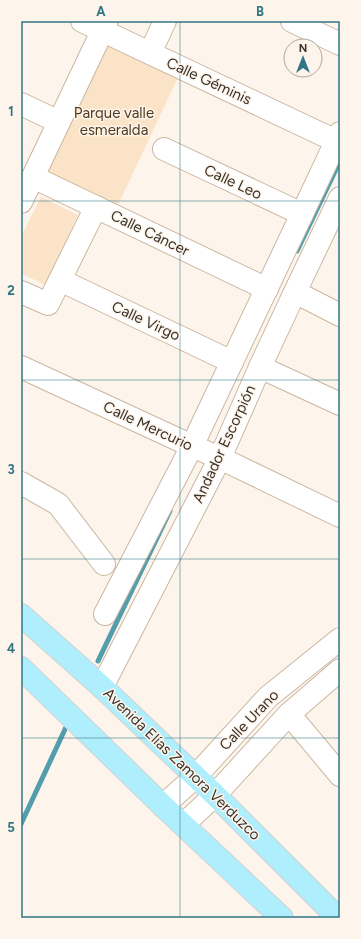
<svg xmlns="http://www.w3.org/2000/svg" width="361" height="939" font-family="Figtree,sans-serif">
	<rect width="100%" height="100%" fill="#fdf5ec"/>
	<!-- green -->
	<g fill="#fbe3c8">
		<path d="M 110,38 L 181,71 L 118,205 L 48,172 Z"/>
		<path d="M 41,197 L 78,215 L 45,285 L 21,273 L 21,237 Z"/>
	</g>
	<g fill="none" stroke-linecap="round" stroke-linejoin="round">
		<!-- stream -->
		<g stroke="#529ead" stroke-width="5">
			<path d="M 297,251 L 340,161"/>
			<path d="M 98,661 L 170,511"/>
			<path d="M 21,824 L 67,725"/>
		</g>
		<defs>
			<g id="minor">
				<path d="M 82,21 L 336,141"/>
				<path d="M 292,21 L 340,44"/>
				<path d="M 150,53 L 165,21"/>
				<path d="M 21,104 L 59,122"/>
				<path d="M 164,149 L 302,214"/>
				<path d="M 33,177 L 267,289"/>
				<path d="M 21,202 L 107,21"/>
				<path d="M 60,280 L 232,362"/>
				<path d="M 21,292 L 48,304 L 96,207"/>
				<path d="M 295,292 L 340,315"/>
				<path d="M 21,367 L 192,446 L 220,458 L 340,516"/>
				<path d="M 260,367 L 340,404"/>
				<path d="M 21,483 L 58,504 L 104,564"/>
				<path d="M 105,614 L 192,446 L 302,214 L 340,133"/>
				<path d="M 102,687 L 220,458 L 260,367 L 295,292 L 340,198"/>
				<path d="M 289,714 L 340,775"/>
				<path d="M 163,806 L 195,777 L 268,697 L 340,639"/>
				<path d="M 184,824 L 215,795 L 289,714 L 340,670"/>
			</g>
			<g id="major">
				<path d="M 21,615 L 102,687 L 215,795 L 338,918"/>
				<path d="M 21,668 L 163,806 L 282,918"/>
			</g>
		</defs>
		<!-- minor casing -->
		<use href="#minor" stroke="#cbb7a1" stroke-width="24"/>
		<!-- major casing -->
		<use href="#major" stroke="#d4d2d0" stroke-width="24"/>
		<!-- minor -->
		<use href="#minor" stroke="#fff" stroke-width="22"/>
		<!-- major -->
		<use href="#major" stroke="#afeefd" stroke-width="22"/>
	</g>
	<!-- grid -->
	<path fill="none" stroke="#327685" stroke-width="1" stroke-opacity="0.55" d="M 180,21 L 180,918M 21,201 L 340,201M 21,380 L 340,380M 21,559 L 340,559M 21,738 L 340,738"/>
	<g text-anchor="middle" stroke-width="3" stroke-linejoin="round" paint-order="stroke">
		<!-- street labels -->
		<g font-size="15" fill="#3a3229" stroke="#fdf5ec">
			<text transform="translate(209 81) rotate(25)" y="5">Calle Géminis</text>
			<text transform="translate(233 182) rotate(25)" y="5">Calle Leo</text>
			<text transform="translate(150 233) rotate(26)" y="5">Calle Cáncer</text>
			<text transform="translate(146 321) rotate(25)" y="5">Calle Virgo</text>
			<text transform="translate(148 426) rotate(25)" y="5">Calle Mercurio</text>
			<text transform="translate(224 444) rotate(-65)" y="5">Andador Escorpión</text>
			<text transform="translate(249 720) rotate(-46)" y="5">Calle Urano</text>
			<text transform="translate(182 764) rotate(44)" y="5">Avenida Elías Zamora Verduzco</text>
		</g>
		<!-- park labels -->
		<g font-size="15" fill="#513a1c" stroke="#fdf5ec">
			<text x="114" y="118">Parque valle<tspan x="114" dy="17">esmeralda</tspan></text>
		</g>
	</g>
	<!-- border -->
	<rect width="361" height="939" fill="none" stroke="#fdf5ec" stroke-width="44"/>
	<!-- north arrow -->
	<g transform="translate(303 58)"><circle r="19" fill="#fdf5ec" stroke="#afa79e"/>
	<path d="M0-3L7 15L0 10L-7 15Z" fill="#327685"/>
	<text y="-6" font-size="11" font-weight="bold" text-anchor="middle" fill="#3a3229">N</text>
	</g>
	<rect x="22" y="22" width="317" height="895" fill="none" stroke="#327685" stroke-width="1.5"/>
	<g font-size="13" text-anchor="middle" font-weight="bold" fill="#327685">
		<text x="101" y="16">A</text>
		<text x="260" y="16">B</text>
		<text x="11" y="116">1</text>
		<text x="11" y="295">2</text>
		<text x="11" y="474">3</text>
		<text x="11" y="653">4</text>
		<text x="11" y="832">5</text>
	</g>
</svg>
